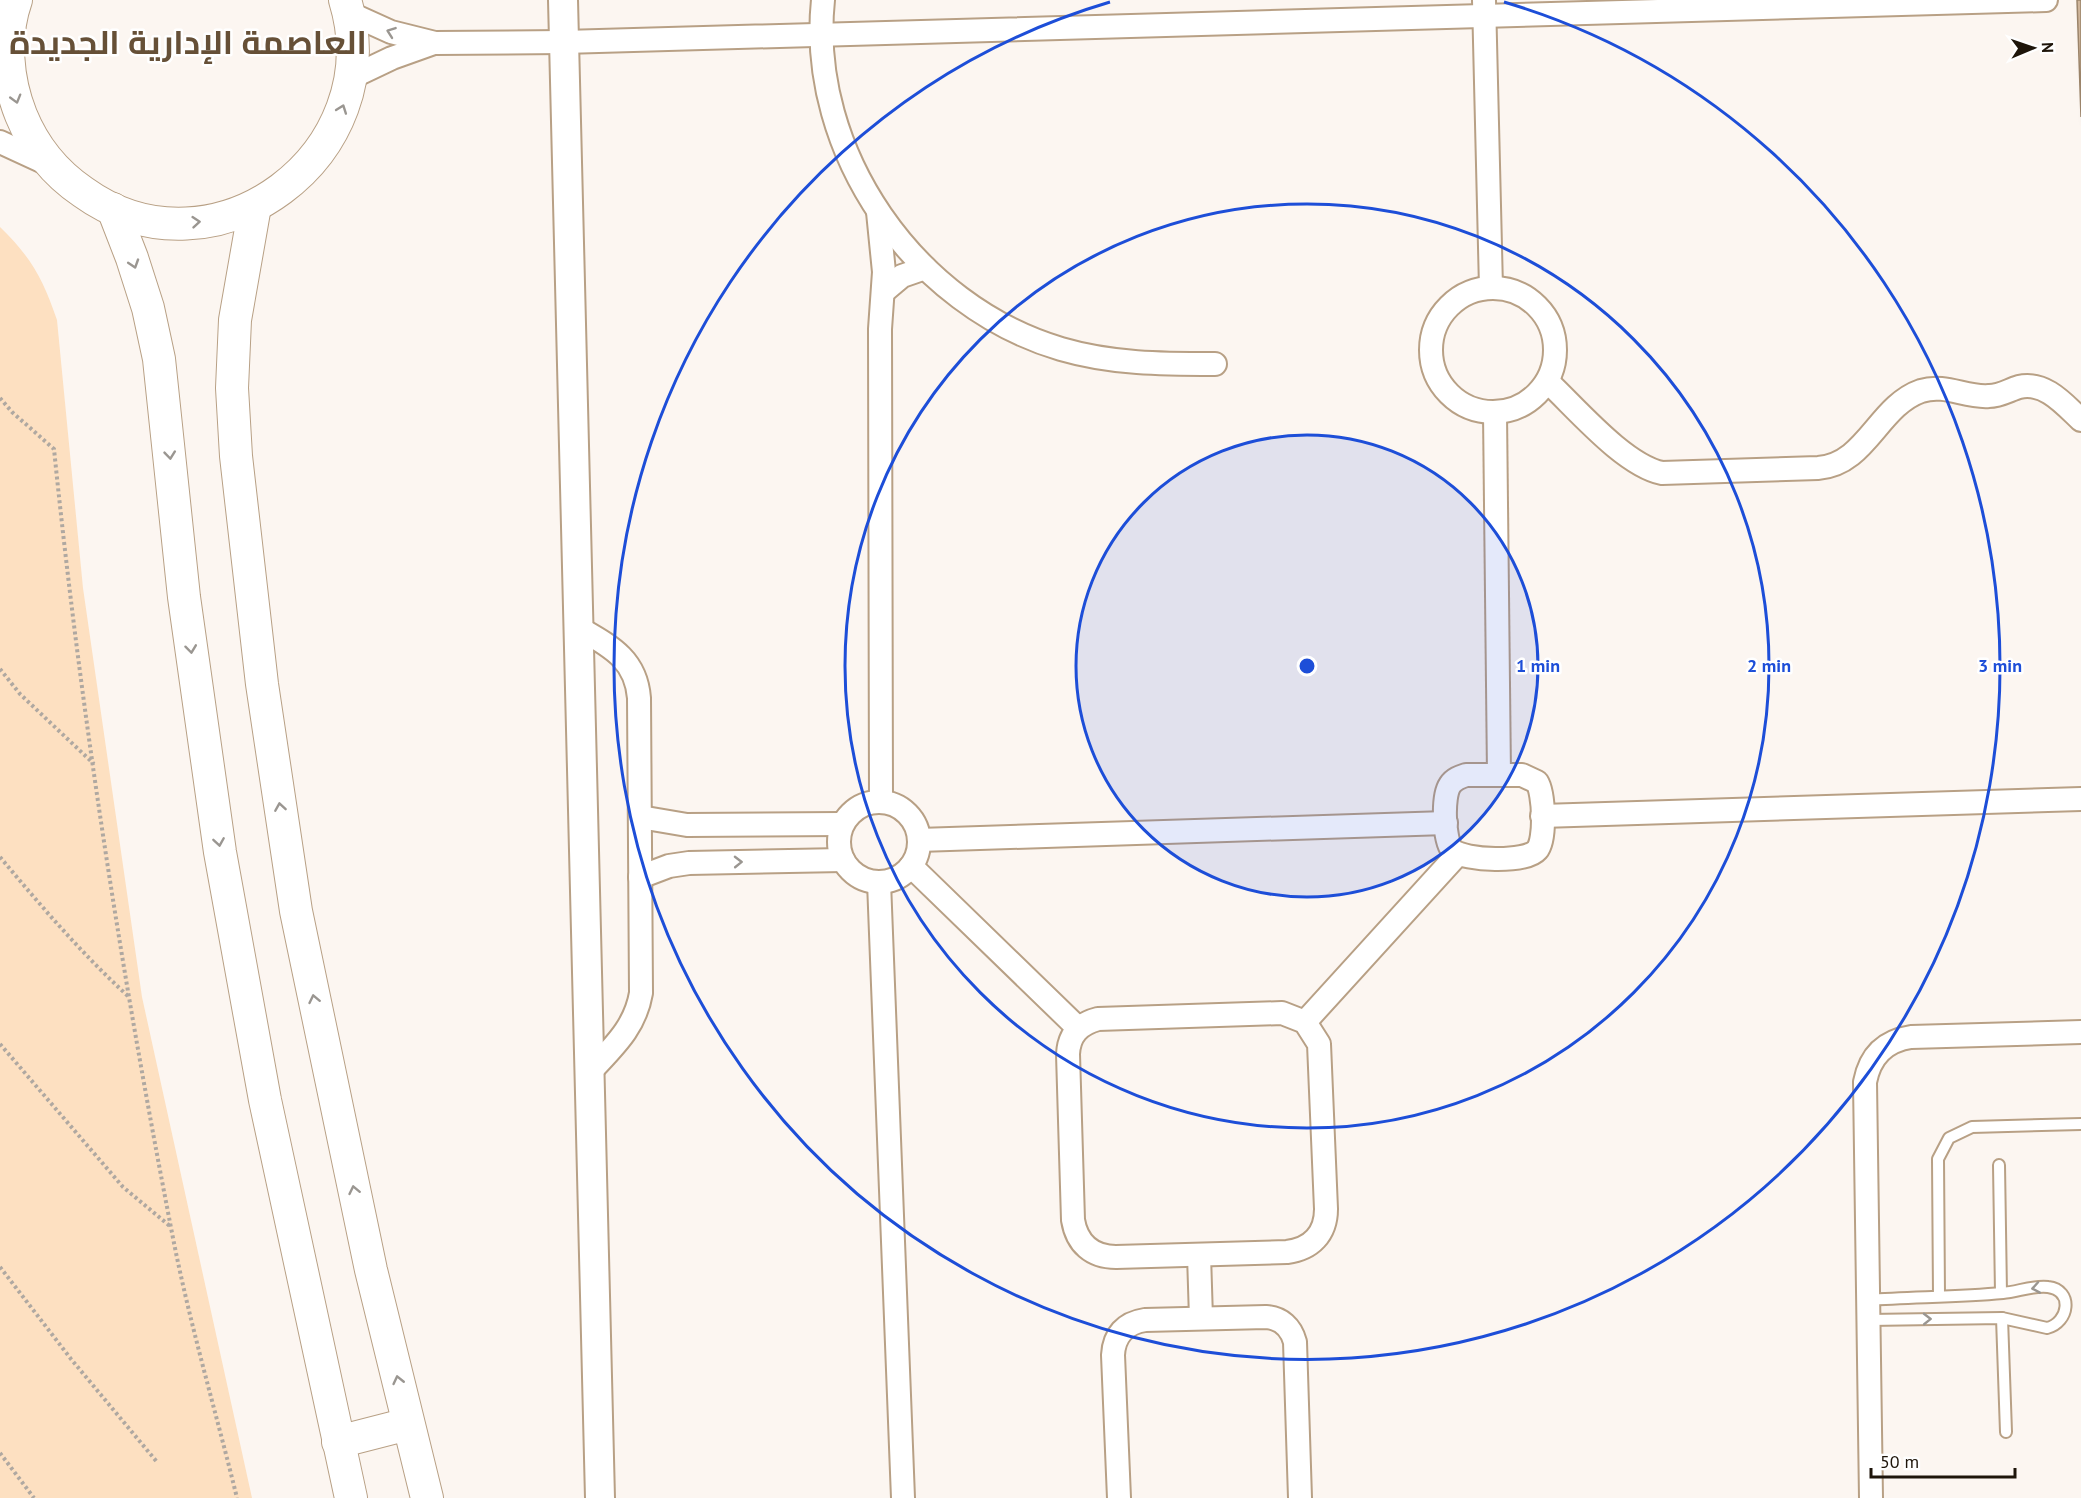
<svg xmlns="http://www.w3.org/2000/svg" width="2081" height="1498" font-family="'PT Sans',Cairo,sans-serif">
	<defs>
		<filter id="shadow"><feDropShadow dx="5.5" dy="5.5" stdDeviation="3" flood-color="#0004"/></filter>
	</defs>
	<rect width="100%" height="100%" fill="#fcf6f1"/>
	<!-- green -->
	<path fill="#fde0c1" d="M 0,227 C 31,257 43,279 57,320 L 83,588 L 142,997 L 252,1498 L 0,1498 Z"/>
	<!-- building -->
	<path fill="#cfb59a" stroke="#9b846a" stroke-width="1.5" filter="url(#shadow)" d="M 2077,0 L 2081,0 L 2081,117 Z"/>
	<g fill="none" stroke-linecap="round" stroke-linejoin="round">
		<defs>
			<g id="service">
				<path d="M 1999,1165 L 2001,1293"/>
				<path d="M 1939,1296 L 1938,1159 L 1949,1138 L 1972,1127 L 2081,1124"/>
				<path d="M 1868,1300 C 1913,1297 1958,1297 2003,1293 C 2017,1292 2034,1285 2048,1287 C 2074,1290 2069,1323 2047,1328 L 2002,1318 L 1869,1320"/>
				<path d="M 2002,1318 L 2006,1432"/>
			</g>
			<g id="minor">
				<path d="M 823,0 C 807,152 915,306 1061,349 C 1112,364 1162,364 1215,364"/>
				<path d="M 1484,0 L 1491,288"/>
				<path d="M 349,13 L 391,32 L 435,43 L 564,42 L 2046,0"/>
				<path d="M 350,78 L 392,58 L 434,43"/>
				<path d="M 0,142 L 50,165"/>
				<path d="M 878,212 L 884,272 L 880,329 L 881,801"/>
				<circle cx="1493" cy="350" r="62"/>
				<path d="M 883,292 L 902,276 L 925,268"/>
				<path d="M 1548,382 C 1577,409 1624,465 1662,473 L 1818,468 C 1866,465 1878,406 1921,391 C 1946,383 1965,398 1989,396 C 2000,396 2009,390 2019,387 C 2045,381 2064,404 2081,420"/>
				<path d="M 1495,413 L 1499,775"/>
				<path d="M 579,628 C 610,646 636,659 639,698 L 641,993 C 635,1028 613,1047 590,1072"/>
				<path d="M 1466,775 L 1522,775 L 1537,782 C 1544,793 1546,840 1537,850 C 1526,863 1465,861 1452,850 C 1444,839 1442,797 1450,785 C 1454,779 1460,777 1466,775 Z"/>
				<circle cx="879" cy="842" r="40"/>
				<path d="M 1542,816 L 2081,799"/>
				<path d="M 640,817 L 687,825 L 842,824"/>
				<path d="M 919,840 L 1446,823"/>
				<path d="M 911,866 L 1078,1028"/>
				<path d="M 640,877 L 669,866 L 689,863 L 843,860"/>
				<path d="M 879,882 L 903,1498"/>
				<path d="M 1282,1013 L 1305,1022 L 1319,1044 L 1326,1209 C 1326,1234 1311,1249 1287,1252 L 1116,1257 C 1092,1257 1077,1244 1073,1220 L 1068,1054 C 1069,1035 1079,1024 1098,1019 Z"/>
				<path d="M 1305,1022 L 1457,855"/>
				<path d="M 1199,1255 L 1201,1318"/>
				<path d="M 1119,1498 L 1113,1355 C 1114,1335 1125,1323 1145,1320 L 1266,1317 C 1281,1318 1291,1327 1295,1342 L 1300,1498"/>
				<path d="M 1871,1498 L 1865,1082 C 1870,1056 1885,1041 1911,1037 L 2081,1032"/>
			</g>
			<path id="tertiary" d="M 563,0 L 600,1498"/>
			<g id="secondary">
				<path d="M 16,0 C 3,37 7,80 21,115 C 34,147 55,173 83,192 C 215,287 392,153 345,0"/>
				<path d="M 255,206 L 235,320 L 232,388 L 236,456 L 262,684 L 296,911 L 371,1270 L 427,1498"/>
				<path d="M 113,209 L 132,258 L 148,308 L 159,359 L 184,597 L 220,852 L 265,1100 L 351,1498"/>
				<path d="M 338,1442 L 408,1424"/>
			</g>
		</defs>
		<!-- service casing -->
		<use href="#service" stroke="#b8a085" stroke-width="14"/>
		<!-- minor casing -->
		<use href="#minor" stroke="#b8a085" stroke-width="26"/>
		<!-- tertiary casing -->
		<use href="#tertiary" stroke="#b8a085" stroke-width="32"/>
		<!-- secondary casing -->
		<use href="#secondary" stroke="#b8a085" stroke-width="34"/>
		<!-- path -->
		<g stroke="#afa8a1" stroke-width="4" stroke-dasharray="3 3" stroke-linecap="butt">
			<path d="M 0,398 L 12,412 L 54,449 C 81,714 122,977 173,1238 C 190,1325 216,1412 237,1498"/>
			<path d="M 0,669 L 20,694 L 94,764"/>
			<path d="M 0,857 C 41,906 82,954 129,997"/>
			<path d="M 0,1044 L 123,1187 L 171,1227"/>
			<path d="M 0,1267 L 71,1359 L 157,1462"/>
			<path d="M 0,1453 L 34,1498"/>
		</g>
		<!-- service -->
		<use href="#service" stroke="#fff" stroke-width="10"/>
		<!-- minor -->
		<use href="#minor" stroke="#fff" stroke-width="22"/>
		<!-- tertiary -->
		<use href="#tertiary" stroke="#fff" stroke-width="28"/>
		<!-- secondary -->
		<use href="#secondary" stroke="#fff" stroke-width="32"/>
	</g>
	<!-- one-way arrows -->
	<defs><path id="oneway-chevron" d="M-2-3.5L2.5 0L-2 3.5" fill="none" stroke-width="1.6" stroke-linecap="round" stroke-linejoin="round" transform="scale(1.5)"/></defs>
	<g stroke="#9a9691">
		<use href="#oneway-chevron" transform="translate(391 32) rotate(-160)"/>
		<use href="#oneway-chevron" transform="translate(16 99) rotate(74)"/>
		<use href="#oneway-chevron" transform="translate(342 109) rotate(-70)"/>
		<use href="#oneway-chevron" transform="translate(196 222) rotate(-5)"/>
		<use href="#oneway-chevron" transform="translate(134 264) rotate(72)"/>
		<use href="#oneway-chevron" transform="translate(170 455) rotate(84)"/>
		<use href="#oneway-chevron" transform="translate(191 649) rotate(83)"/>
		<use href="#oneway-chevron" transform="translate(280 807) rotate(-99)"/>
		<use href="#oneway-chevron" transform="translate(219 842) rotate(81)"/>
		<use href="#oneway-chevron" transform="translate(738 862) rotate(-1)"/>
		<use href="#oneway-chevron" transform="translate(314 999) rotate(-102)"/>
		<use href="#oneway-chevron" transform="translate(354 1190) rotate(-102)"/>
		<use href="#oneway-chevron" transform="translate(2036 1288) rotate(170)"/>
		<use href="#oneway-chevron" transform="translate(1927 1319) rotate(-1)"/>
		<use href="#oneway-chevron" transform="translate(398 1380) rotate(-103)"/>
	</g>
	<!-- distance rings -->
	<circle cx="1307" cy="666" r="231" fill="#1d4ed8" fill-opacity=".12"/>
	<g fill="none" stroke="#1d4ed8" stroke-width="3">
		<circle cx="1307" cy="666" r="231"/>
		<circle cx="1307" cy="666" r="462"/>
		<path d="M1504 2A693 693 0 1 1 1110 2"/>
	</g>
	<g text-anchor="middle" stroke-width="5" stroke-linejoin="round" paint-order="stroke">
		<!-- town labels -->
		<g font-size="33" font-weight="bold" fill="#665037" stroke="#fff">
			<text x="188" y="54">العاصمة الإدارية الجديدة</text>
		</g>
	</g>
	<circle cx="1307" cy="666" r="9" fill="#1d4ed8" stroke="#fff" stroke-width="3"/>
	<g font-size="18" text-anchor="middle" font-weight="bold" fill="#1d4ed8" stroke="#fff" stroke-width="5" stroke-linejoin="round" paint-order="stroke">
		<text x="1538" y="672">1 min</text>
		<text x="1769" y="672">2 min</text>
		<text x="2000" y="672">3 min</text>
	</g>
	<!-- north arrow -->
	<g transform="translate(2033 48) rotate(88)" stroke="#ffffff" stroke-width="4.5" paint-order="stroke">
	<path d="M0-4.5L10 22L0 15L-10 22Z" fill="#1e150a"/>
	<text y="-9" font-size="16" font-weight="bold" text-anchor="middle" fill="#1e150a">N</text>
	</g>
	<!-- scale -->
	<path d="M1871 1468v9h144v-9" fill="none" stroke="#1e150a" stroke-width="3"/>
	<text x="1880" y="1468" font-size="18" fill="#1e150a" stroke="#ffffff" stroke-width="4.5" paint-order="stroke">50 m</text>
</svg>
